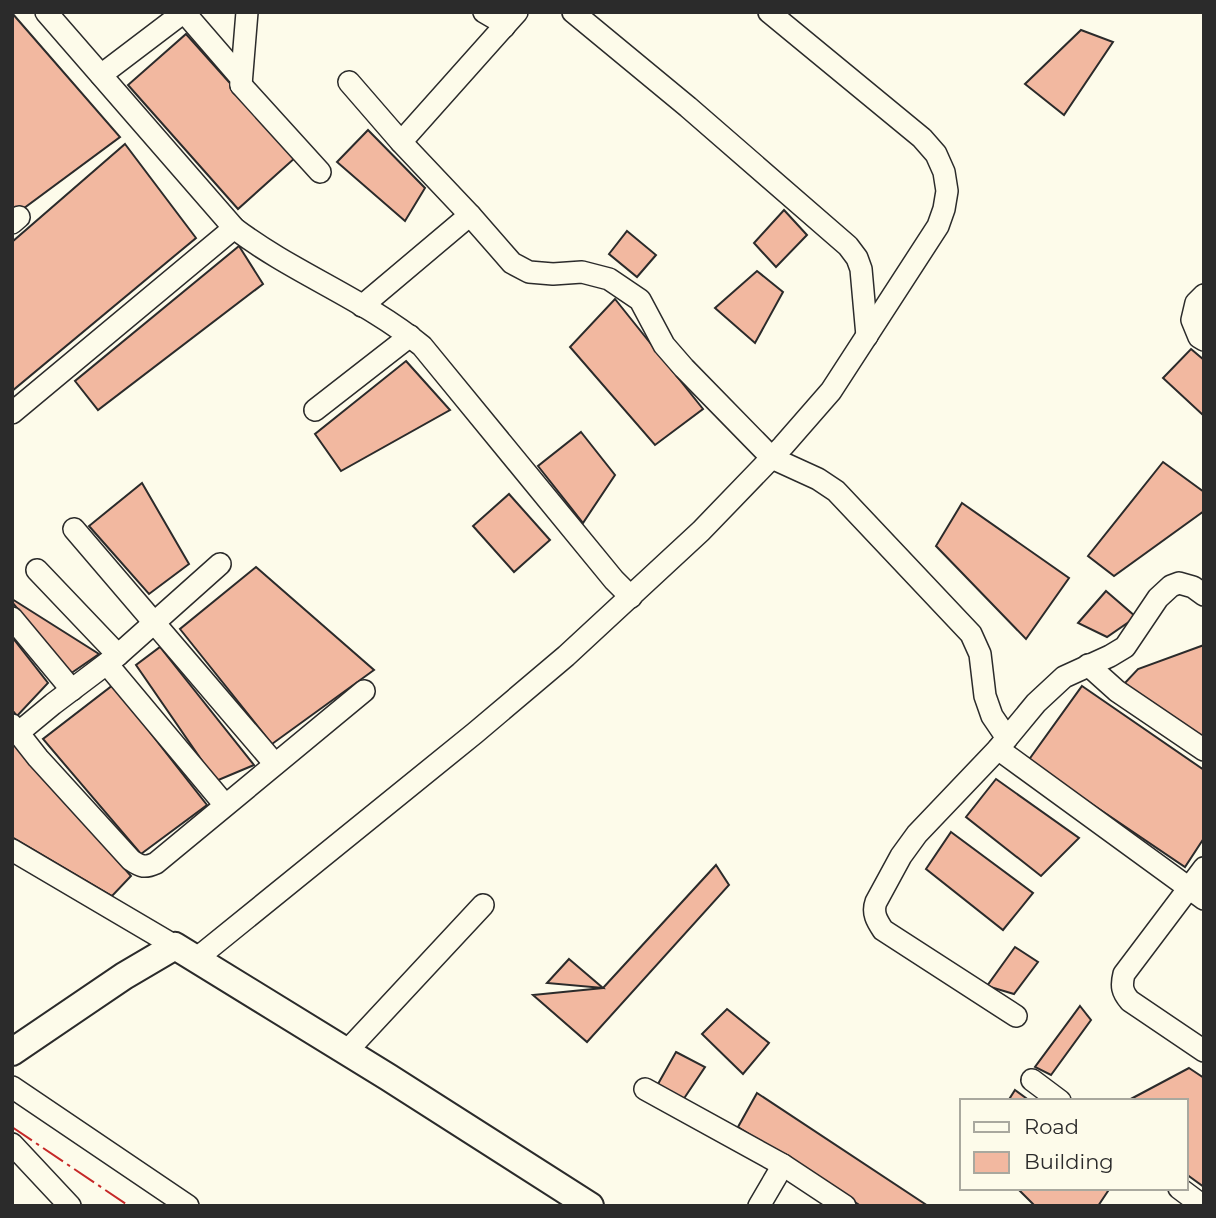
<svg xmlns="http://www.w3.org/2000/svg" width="1216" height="1218" font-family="Montserrat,sans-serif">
	<rect width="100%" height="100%" fill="#fdfbea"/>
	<!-- building -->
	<g fill="#f2b8a0" stroke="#2b2b2b" stroke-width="2">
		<path d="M 12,13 L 120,137 L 12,217 Z"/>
		<path d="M 1081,30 L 1113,42 L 1064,115 L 1025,84 Z"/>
		<path d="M 186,34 L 296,157 L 238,209 L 128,85 Z"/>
		<path d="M 368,130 L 425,188 L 405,221 L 337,162 Z"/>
		<path d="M 125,144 L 196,238 L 12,391 L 12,242 Z"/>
		<path d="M 784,210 L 807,235 L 776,267 L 754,243 Z"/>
		<path d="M 627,231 L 656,255 L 637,277 L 609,254 Z"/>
		<path d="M 239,246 L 263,284 L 98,410 L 75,381 Z"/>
		<path d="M 757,271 L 783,292 L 755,343 L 715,308 Z"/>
		<path d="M 615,299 L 703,409 L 655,445 L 570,347 Z"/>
		<path d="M 1191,349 L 1204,360 L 1204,416 L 1163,378 Z"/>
		<path d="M 406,361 L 450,410 L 341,471 L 315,434 Z"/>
		<path d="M 581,432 L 615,475 L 583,523 L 538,466 Z"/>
		<path d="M 1163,462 L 1204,492 L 1204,511 L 1114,576 L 1088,556 Z"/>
		<path d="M 142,483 L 189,564 L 149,594 L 89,526 Z"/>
		<path d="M 509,494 L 550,540 L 514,572 L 473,526 Z"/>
		<path d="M 962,503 L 1069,578 L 1026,639 L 936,546 Z"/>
		<path d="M 256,567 L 374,670 L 272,744 L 180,629 Z"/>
		<path d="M 1106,591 L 1136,617 L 1107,637 L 1078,623 Z"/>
		<path d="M 12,599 L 99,654 L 70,674 L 12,602 Z"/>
		<path d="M 12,637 L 48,683 L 17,716 L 12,710 Z"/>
		<path d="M 1204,645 L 1204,739 L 1123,685 L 1138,669 Z"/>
		<path d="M 160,647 L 254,765 L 216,781 L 136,665 Z"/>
		<path d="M 113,685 L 207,805 L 141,854 L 43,739 Z"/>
		<path d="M 1082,686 L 1204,770 L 1204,838 L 1185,867 L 1028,761 Z"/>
		<path d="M 12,741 L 131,876 L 112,896 L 12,837 Z"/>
		<path d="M 996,779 L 1079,838 L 1041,876 L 966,817 Z"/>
		<path d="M 951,832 L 1033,893 L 1003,930 L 926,869 Z"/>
		<path d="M 716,865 L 729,885 L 587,1042 L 533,995 L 603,988 Z"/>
		<path d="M 1015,947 L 1038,962 L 1014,994 L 987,986 Z"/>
		<path d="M 569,959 L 603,988 L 547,983 Z"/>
		<path d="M 1080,1006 L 1091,1020 L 1051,1075 L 1035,1067 Z"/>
		<path d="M 727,1009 L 769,1043 L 743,1074 L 702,1034 Z"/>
		<path d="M 676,1052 L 705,1067 L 683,1100 L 658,1084 Z"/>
		<path d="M 1189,1068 L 1204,1078 L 1204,1187 L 1186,1174 L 1186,1101 L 1127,1101 Z"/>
		<path d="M 1015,1090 L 1030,1101 L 1008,1101 Z"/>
		<path d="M 757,1093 L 928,1206 L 861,1206 L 738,1127 Z"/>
		<path d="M 1017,1188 L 1110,1188 L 1098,1206 L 1035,1206 Z"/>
	</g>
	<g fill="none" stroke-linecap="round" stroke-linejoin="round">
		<defs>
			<g id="minor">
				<path d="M 46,12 L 234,228 C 293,273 365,299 422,346 L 614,580 L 631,597"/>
				<path d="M 184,12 L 241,78 L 241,85 L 320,172"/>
				<path d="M 484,12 L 496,19 L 504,27"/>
				<path d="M 573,12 L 688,107 L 848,246 L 857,258 L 861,269 L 867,336"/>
				<path d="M 101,75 L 184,12"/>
				<path d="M 349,82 L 401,142 L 470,215 L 362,306"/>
				<path d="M 241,85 L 247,12"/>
				<path d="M 401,142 L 517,12"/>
				<path d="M 470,215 L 512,263 L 529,272 L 553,274 L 582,272 L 609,279 L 640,300 L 664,345 L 684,368 L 772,458 L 818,479 L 836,491 L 971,634 L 980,654 L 985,696 L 992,716 L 1007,738"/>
				<path d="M 12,223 L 19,217"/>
				<path d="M 1204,295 L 1196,303 L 1192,320 L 1199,337 L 1204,340"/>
				<path d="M 315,410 L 410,336"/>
				<path d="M 12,413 L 234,228"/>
				<path d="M 74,529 L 275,764"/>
				<path d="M 37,570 L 118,655"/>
				<path d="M 12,618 L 72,690"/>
				<path d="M 107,664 L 225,805"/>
				<path d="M 1088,665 L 1117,691 L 1204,750"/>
				<path d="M 12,725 L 38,758 L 131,860 C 141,867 145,868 156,863 L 364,691"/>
				<path d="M 18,733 L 53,704 L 118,655 L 220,564"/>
				<path d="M 998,749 L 1204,899"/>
				<path d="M 12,850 L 175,946"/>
				<path d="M 1204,868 L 1124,974 C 1121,986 1122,992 1130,1001 L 1204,1051"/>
				<path d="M 196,959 L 475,733 L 566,656 L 701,531 L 783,446 L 831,391 L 938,226 L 944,209 L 947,191 L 944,172 L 936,154 L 922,138 L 769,12"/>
				<path d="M 1016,1016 L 883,930 C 877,921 872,913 876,902 L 901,856 L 917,834 L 998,749 L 1036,703 L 1064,677 L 1110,656 L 1125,647 L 1158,598 L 1171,586 L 1179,583 L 1193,587 L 1204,595"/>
				<path d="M 347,1051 L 483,905"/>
				<path d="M 1032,1080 L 1060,1101"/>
				<path d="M 12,1087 L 188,1206"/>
				<path d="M 645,1089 L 783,1165 L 845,1206"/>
				<path d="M 12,1144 L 70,1206"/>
				<path d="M 1179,1188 L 1203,1206"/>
				<path d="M 759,1206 L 783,1165"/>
			</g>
			<path id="major" d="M 12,1052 L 124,976 L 175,946 L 388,1077 L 590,1206"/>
		</defs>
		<!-- minor casing -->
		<use href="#minor" stroke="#2b2b2b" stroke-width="24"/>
		<!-- major casing -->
		<use href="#major" stroke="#2b2b2b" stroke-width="30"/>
		<!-- minor -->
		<use href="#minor" stroke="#fdfbea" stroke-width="21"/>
		<!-- major -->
		<use href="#major" stroke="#fdfbea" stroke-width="26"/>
		<!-- power -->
		<path stroke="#c62828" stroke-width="2" stroke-dasharray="24 5 3.5 5" stroke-linecap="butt" d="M 12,1127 L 129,1206"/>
	</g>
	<!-- border -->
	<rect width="1216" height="1218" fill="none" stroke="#2b2b2b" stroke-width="28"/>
	<!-- legend -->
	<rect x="960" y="1099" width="228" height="91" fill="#fdfbea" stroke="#a9a89e" stroke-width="2"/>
	<rect x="974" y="1122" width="35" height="10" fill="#fdfbea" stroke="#a9a89e" stroke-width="2"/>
	<text x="1024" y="1134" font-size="21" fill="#2b2b2b">Road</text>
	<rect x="974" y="1152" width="35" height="21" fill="#f2b8a0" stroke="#a9a89e" stroke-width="2"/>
	<text x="1024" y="1169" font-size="21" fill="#2b2b2b">Building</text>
</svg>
